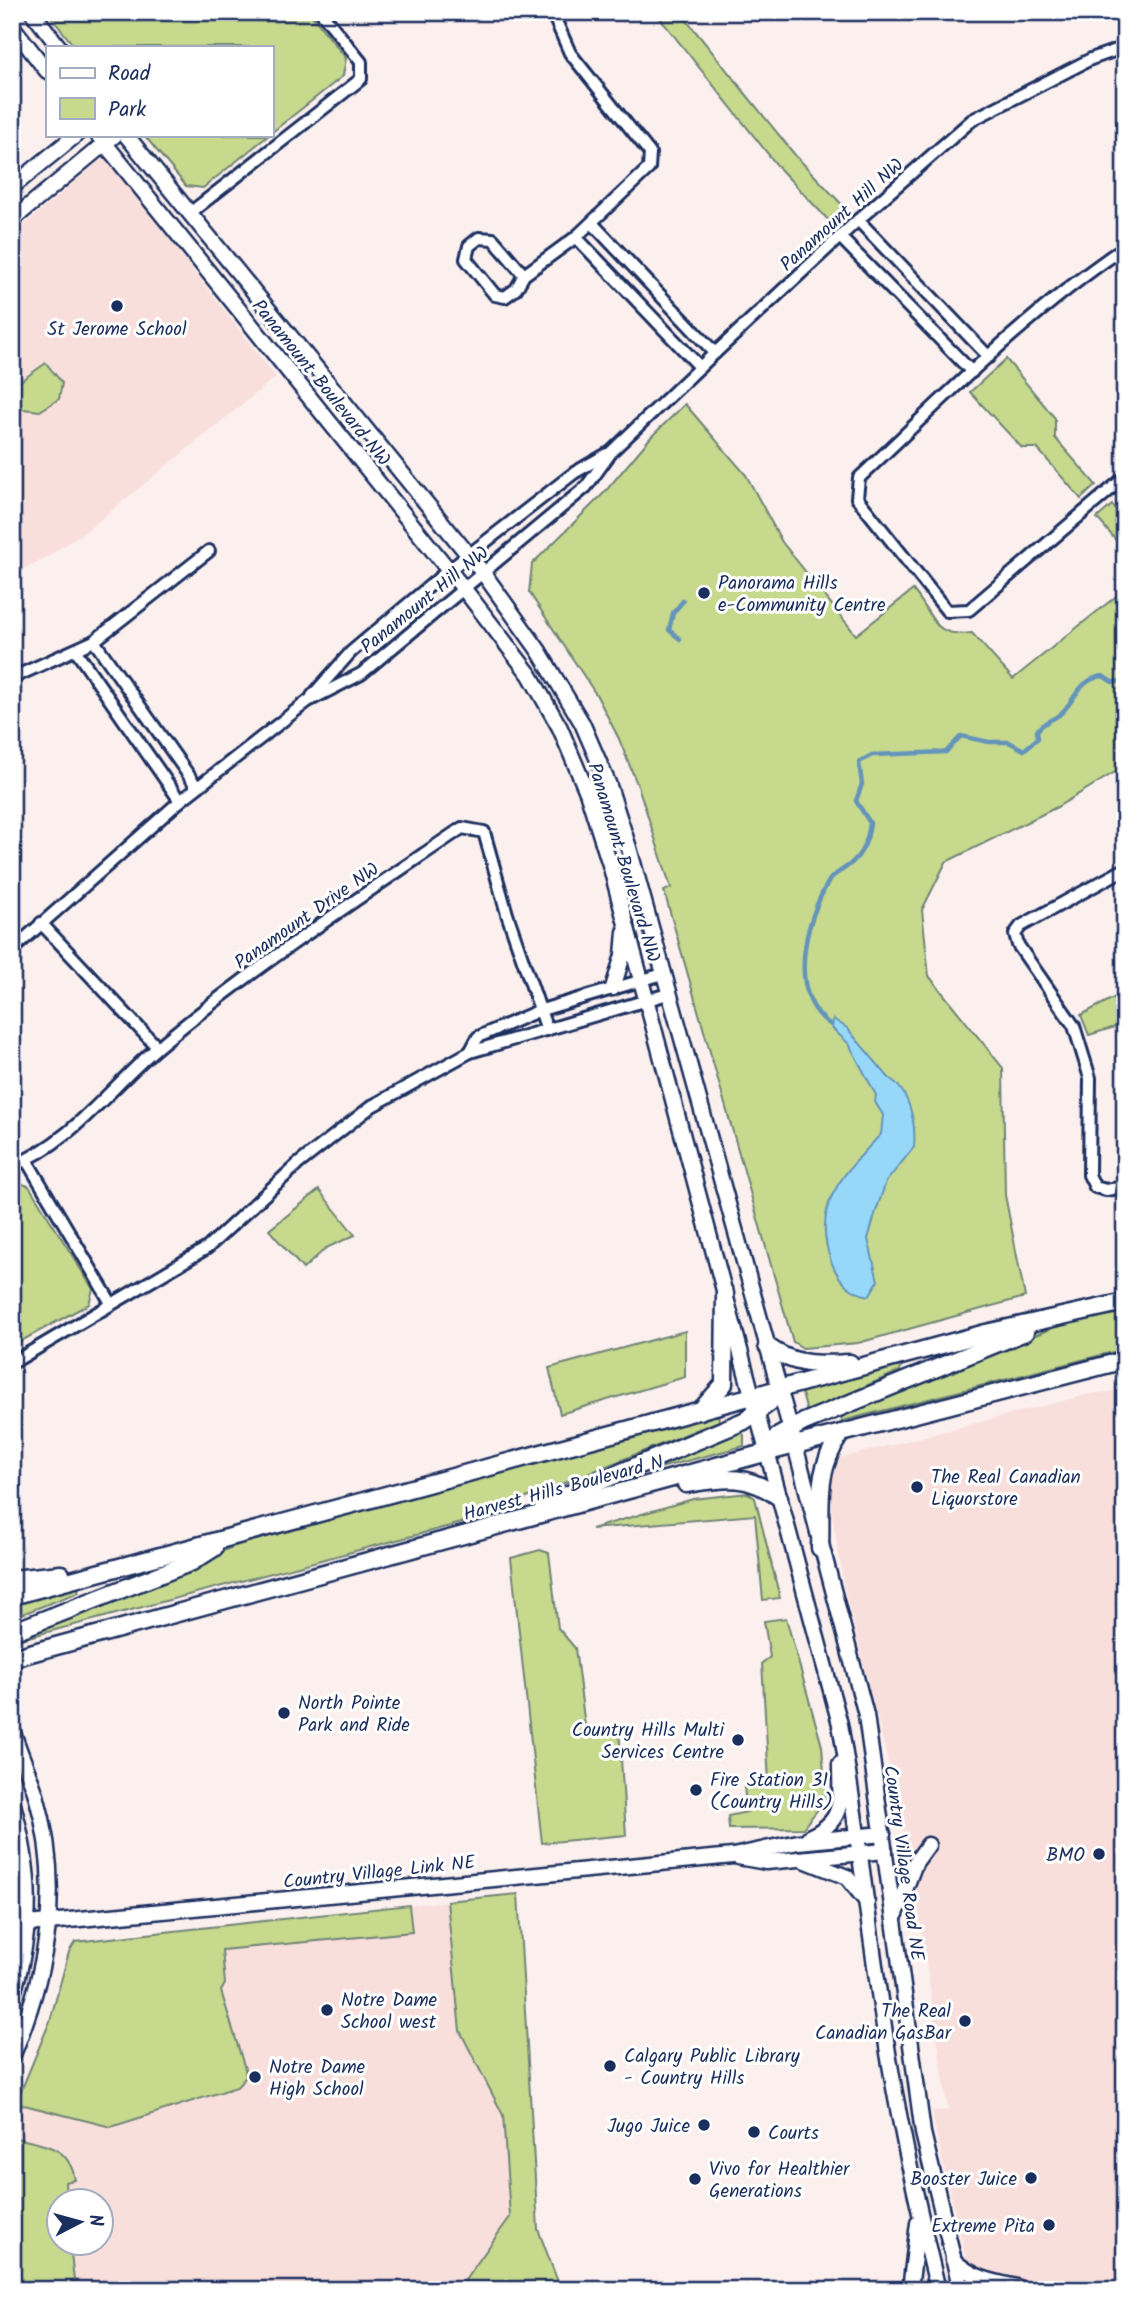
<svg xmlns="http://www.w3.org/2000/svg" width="1137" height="2302" font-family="Kalam,sans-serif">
	<rect width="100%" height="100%" fill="#fcf0ef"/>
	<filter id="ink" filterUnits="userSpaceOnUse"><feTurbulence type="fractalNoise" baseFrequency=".0143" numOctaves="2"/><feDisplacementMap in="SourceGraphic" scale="14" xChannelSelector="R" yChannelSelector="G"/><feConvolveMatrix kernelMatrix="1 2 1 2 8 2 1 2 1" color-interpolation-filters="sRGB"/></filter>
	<g filter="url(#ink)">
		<!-- built -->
		<g fill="#f9dfdc" fill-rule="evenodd">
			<path d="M 105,156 L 276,377 L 89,529 L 47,557 L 12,575 L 12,235 Z"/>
			<path d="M 1125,1390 L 1125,2290 L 983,2290 L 979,2275 L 967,2263 L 937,2138 L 932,2111 L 948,2110 L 915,1888 L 893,1781 L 844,1587 L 828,1490 L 840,1458 L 1089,1394 Z"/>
			<path d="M 447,1901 L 460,2031 L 503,2115 L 510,2217 L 458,2290 L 12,2290 L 12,2119 L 18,2096 L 50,2021 L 69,1952 L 75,1942 ZM 60,2200 L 102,2200 L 102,2242 L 60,2242 Z"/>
		</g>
		<!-- green -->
		<g fill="#c6d98d" stroke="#708476" stroke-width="2">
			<path d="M 47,12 L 309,12 L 346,58 L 343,76 L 271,133 L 271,47 L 75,47 Z"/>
			<path d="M 655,12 L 680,12 L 795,155 L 849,212 L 834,226 L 780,169 Z"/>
			<path d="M 144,135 L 269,135 L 203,188 L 186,186 Z"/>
			<path d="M 1006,359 L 1055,418 L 1055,438 L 1096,485 L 1081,499 L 1037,448 L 1022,448 L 970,392 Z"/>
			<path d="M 46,363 L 62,383 L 59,399 L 40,411 L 23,409 L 12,392 L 12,387 Z"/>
			<path d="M 685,404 L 746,475 L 782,542 L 856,635 L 913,590 C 935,616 931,638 972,633 L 1013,679 L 1125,589 L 1125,766 L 1057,807 L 946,862 L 922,910 L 929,976 L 1003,1068 L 1005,1195 L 1025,1297 L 858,1343 L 803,1348 L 793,1342 L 664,891 L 671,888 L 639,789 L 619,739 L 597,696 L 529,592 L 532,564 L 604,493 L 651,437 Z"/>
			<path d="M 1112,505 L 1125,520 L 1125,551 L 1097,518 Z"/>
			<path d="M 1125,992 L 1125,1024 L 1089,1035 L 1081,1015 Z"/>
			<path d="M 13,1181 L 29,1186 L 93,1289 L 89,1304 L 12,1346 Z"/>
			<path d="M 319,1190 L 355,1235 L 326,1248 L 303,1269 L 269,1230 Z"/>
			<path d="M 1125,1311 L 1125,1349 L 842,1421 L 840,1416 L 1067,1322 Z"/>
			<path d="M 685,1331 L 685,1377 L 560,1414 L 549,1368 Z"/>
			<path d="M 901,1366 L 900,1371 L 807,1412 L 801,1390 Z"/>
			<path d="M 718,1413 L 719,1421 L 469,1521 L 21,1639 L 20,1634 L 176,1573 L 232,1547 L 274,1534 Z"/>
			<path d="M 739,1431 L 744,1435 L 744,1446 L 652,1470 L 651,1467 Z"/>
			<path d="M 748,1493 L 755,1498 L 780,1598 L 763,1600 L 755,1515 L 591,1529 L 693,1499 Z"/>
			<path d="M 540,1550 L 549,1553 L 558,1628 L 575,1648 L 586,1734 L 619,1728 L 626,1835 L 542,1843 L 511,1558 Z"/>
			<path d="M 77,1586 L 79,1592 L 12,1618 L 12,1603 Z"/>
			<path d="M 786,1618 L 822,1746 L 826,1799 L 803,1828 L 729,1829 L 728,1816 L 747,1812 L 744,1787 L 769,1782 L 762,1663 L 770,1657 L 764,1621 Z"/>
			<path d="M 518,1894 L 538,2229 L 561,2290 L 458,2290 L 510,2217 L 503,2115 L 460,2031 L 447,1901 Z"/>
			<path d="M 409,1905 L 412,1932 L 222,1950 L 225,1984 L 221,1991 L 245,2069 L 246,2077 L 237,2087 L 111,2127 L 16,2103 L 50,2021 L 69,1952 L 75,1942 Z"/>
			<path d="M 12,2137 C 42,2145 69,2144 75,2180 L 65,2182 L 66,2200 L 60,2200 L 60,2242 L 70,2243 L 75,2290 L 12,2290 Z"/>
		</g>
		<!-- water -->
		<path fill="#97d8f9" stroke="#6594bb" stroke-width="2" d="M 833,1019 L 847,1028 L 889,1078 C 910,1091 916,1124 914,1147 L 886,1182 L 876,1211 L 868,1239 L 878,1281 L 869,1296 C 849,1292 838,1280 831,1261 C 810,1203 846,1172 881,1134 L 883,1115 L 875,1102 L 876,1095 L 849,1044 L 832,1028 Z"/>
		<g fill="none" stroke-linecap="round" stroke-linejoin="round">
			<!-- stream -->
			<g stroke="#6594bb" stroke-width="4.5">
				<path d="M 680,639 L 669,630 L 673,613 L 683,601"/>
				<path d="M 831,1025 C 786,995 805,920 829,881 C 832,875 840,872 845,868 C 862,857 868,841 870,823 L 856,801 L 862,784 L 859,762 L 872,755 L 946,752 L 961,736 L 989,742 L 1009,742 L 1024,750 L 1038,738 L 1037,731 C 1043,722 1051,721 1059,715 C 1076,701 1077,680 1103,676 L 1112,682 L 1125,681"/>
			</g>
			<defs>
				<g id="minor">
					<path d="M 190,213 L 361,79 L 361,62 L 321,12"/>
					<path d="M 858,220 L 989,357"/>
					<path d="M 592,223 L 715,353"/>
					<path d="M 576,237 L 700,367"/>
					<path d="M 840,237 L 972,372"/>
					<path d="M 1125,247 C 1028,312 944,398 859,478 L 857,498 L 947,611 L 969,610 L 1125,477"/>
					<path d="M 524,275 L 493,239 L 479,238 L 469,246 L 466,259 L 495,295 L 505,297 L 516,289 L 524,275 L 576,237 L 649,168 L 650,153 L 570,53 L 552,12"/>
					<path d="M 94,641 L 197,787"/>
					<path d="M 76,651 L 180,801"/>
					<path d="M 12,678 L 94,641 L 209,551"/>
					<path d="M 312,696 L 351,652 L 439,578 L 574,473 L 607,454"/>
					<path d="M 1125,869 L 1021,926 L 1015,934 L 1018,945 L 1074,1026 L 1090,1078 L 1089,1175 L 1095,1187 L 1106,1190 L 1125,1187"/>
					<path d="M 41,923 L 157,1047"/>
					<path d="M 12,950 L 180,801 L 308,701 L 361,674 L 586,487 L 612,451 L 700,367 L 858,220 L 972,120 L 1091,59 L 1125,47"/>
					<path d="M 470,1052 L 478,1037 L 538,1011 L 663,974"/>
					<path d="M 27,1161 L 111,1303"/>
					<path d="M 12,1166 C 73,1142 111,1086 159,1046 C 255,966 359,898 462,828 L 484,832 L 507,914 L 547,1030"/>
					<path d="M 12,1363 L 207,1248 L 298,1164 L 372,1106 L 470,1052 L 668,994"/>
				</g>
				<g id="tertiary">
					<path d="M 32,12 L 59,47"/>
					<path d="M 12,26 L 47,71"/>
					<path d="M 98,135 L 464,589 L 530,675 L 560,728 L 587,792 L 611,868 L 840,1724 C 857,1820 867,1917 882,2013 C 895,2107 916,2198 938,2290"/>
					<path d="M 126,135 L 484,574 L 539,651 L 582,723 L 608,783 L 629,848 L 795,1445 L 866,1715 L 923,2133 L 961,2290"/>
					<path d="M 12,187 L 76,135"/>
					<path d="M 12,220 L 115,135"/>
					<path d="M 613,988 L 623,955 L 625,932"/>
					<path d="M 12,1729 C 19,1752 29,1773 36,1795 C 63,1887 48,1971 12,2057"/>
					<path d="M 12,1801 C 32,1871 34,1928 12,1997"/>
					<path d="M 809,1837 C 846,1821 840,1799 840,1764"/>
					<path d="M 738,1857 L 766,1862 L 885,1851"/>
					<path d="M 804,1860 L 847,1877 L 867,1902"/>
					<path d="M 896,1914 L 915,1863 L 928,1845"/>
					<path d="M 28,1924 L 733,1856 L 798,1842 L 883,1834"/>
					<path d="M 953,2260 C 972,2278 992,2282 1017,2287 L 1015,2290"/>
					<path d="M 910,2290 L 918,2223"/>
				</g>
				<g id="secondary">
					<path d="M 767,1346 C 793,1366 818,1365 850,1363"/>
					<path d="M 700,1411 L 724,1384 L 725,1293"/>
					<path d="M 768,1452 L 777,1437 L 804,1422 L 1025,1332"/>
					<path d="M 686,1484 C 725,1478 746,1473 779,1497"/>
					<path d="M 543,1505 L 744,1421 L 769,1403 L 779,1390"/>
					<path d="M 820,1548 C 822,1502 814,1474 841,1433"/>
					<path d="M 12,1579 L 61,1574"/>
					<path d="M 12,1596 L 986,1333 L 1125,1302"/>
					<path d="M 12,1632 L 192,1562 L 214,1548"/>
					<path d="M 12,1658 L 768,1452 L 1125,1360"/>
				</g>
			</defs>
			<!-- minor casing -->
			<use href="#minor" stroke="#1b2f5e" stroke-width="16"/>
			<!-- tertiary casing -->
			<use href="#tertiary" stroke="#1b2f5e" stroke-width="19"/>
			<!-- secondary casing -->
			<use href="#secondary" stroke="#1b2f5e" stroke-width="21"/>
			<!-- minor -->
			<use href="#minor" stroke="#fff" stroke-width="10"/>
			<!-- tertiary -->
			<use href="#tertiary" stroke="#fff" stroke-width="14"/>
			<!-- secondary -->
			<use href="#secondary" stroke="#fff" stroke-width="16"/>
		</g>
	</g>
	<!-- markers -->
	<g fill="#1b2f5e" stroke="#fff" stroke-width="2.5">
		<circle cx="117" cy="306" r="7"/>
		<circle cx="704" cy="593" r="7"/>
		<circle cx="917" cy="1487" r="7"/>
		<circle cx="284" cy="1713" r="7"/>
		<circle cx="738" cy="1740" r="7"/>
		<circle cx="696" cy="1790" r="7"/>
		<circle cx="1099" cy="1854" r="7"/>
		<circle cx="327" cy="2010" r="7"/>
		<circle cx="965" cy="2021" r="7"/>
		<circle cx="610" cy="2066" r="7"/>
		<circle cx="255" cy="2077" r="7"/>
		<circle cx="704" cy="2125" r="7"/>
		<circle cx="754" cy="2132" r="7"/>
		<circle cx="1031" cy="2178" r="7"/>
		<circle cx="695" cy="2179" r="7"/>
		<circle cx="1049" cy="2225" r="7"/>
	</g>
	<g text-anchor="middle" stroke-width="6" stroke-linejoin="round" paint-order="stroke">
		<!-- street labels -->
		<g font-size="19" fill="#1b2f5e" stroke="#fff">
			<text transform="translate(841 214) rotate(-42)" y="7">Panamount Hill NW</text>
			<text transform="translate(322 382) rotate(51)" y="7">Panamount Boulevard NW</text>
			<text transform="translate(424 599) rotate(-39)" y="7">Panamount Hill NW</text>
			<text transform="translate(625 862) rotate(73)" y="7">Panamount Boulevard NW</text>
			<text transform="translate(306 915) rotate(-35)" y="7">Panamount Drive NW</text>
			<text transform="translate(563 1487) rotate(-15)" y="7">Harvest Hills Boulevard N</text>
			<text transform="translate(905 1863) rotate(82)" y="7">Country Village Road NE</text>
			<text transform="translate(379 1871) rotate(-6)" y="7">Country Village Link NE</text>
		</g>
		<!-- poi labels -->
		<g font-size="19" fill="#1b2f5e" stroke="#fff" text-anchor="start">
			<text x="117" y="335" text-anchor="middle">St Jerome School</text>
			<text x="718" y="589">Panorama Hills<tspan x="718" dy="22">e-Community Centre</tspan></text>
			<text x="931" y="1483">The Real Canadian<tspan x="931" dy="22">Liquorstore</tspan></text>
			<text x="298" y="1709">North Pointe<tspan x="298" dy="22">Park and Ride</tspan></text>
			<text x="724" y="1736" text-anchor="end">Country Hills Multi<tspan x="724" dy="22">Services Centre</tspan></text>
			<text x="710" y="1786">Fire Station 31<tspan x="710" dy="22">(Country Hills)</tspan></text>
			<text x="1085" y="1861" text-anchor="end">BMO</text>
			<text x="341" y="2006">Notre Dame<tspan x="341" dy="22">School west</tspan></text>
			<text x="951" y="2017" text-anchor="end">The Real<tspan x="951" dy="22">Canadian GasBar</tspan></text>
			<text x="624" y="2062">Calgary Public Library<tspan x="624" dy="22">- Country Hills</tspan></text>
			<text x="269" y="2073">Notre Dame<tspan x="269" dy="22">High School</tspan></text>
			<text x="690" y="2132" text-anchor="end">Jugo Juice</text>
			<text x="768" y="2139">Courts</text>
			<text x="709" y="2175">Vivo for Healthier<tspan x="709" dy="22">Generations</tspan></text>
			<text x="1017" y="2185" text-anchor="end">Booster Juice</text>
			<text x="1035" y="2232" text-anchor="end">Extreme Pita</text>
		</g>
	</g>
	<!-- margin -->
	<rect width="1137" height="2302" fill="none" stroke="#fff" stroke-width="42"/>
	<rect x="21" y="21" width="1095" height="2260" fill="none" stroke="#1b2f5e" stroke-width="2.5" filter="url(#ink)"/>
	<!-- legend -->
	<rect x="46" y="46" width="228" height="91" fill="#ffffff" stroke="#a4acbf" stroke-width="2"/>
	<rect x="60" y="68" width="35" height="10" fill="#ffffff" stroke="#a4acbf" stroke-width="2"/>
	<text x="108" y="80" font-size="21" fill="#1b2f5e">Road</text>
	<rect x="60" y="98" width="35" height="21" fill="#c6d98d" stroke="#a4acbf" stroke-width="2"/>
	<text x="108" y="116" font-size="21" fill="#1b2f5e">Park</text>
	<!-- north arrow -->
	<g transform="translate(80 2222) rotate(84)"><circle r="33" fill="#ffffff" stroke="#a4acbf" stroke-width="2"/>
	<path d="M0-5L12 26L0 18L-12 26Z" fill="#1b2f5e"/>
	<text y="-10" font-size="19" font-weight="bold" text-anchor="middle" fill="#1b2f5e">N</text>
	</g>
</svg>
